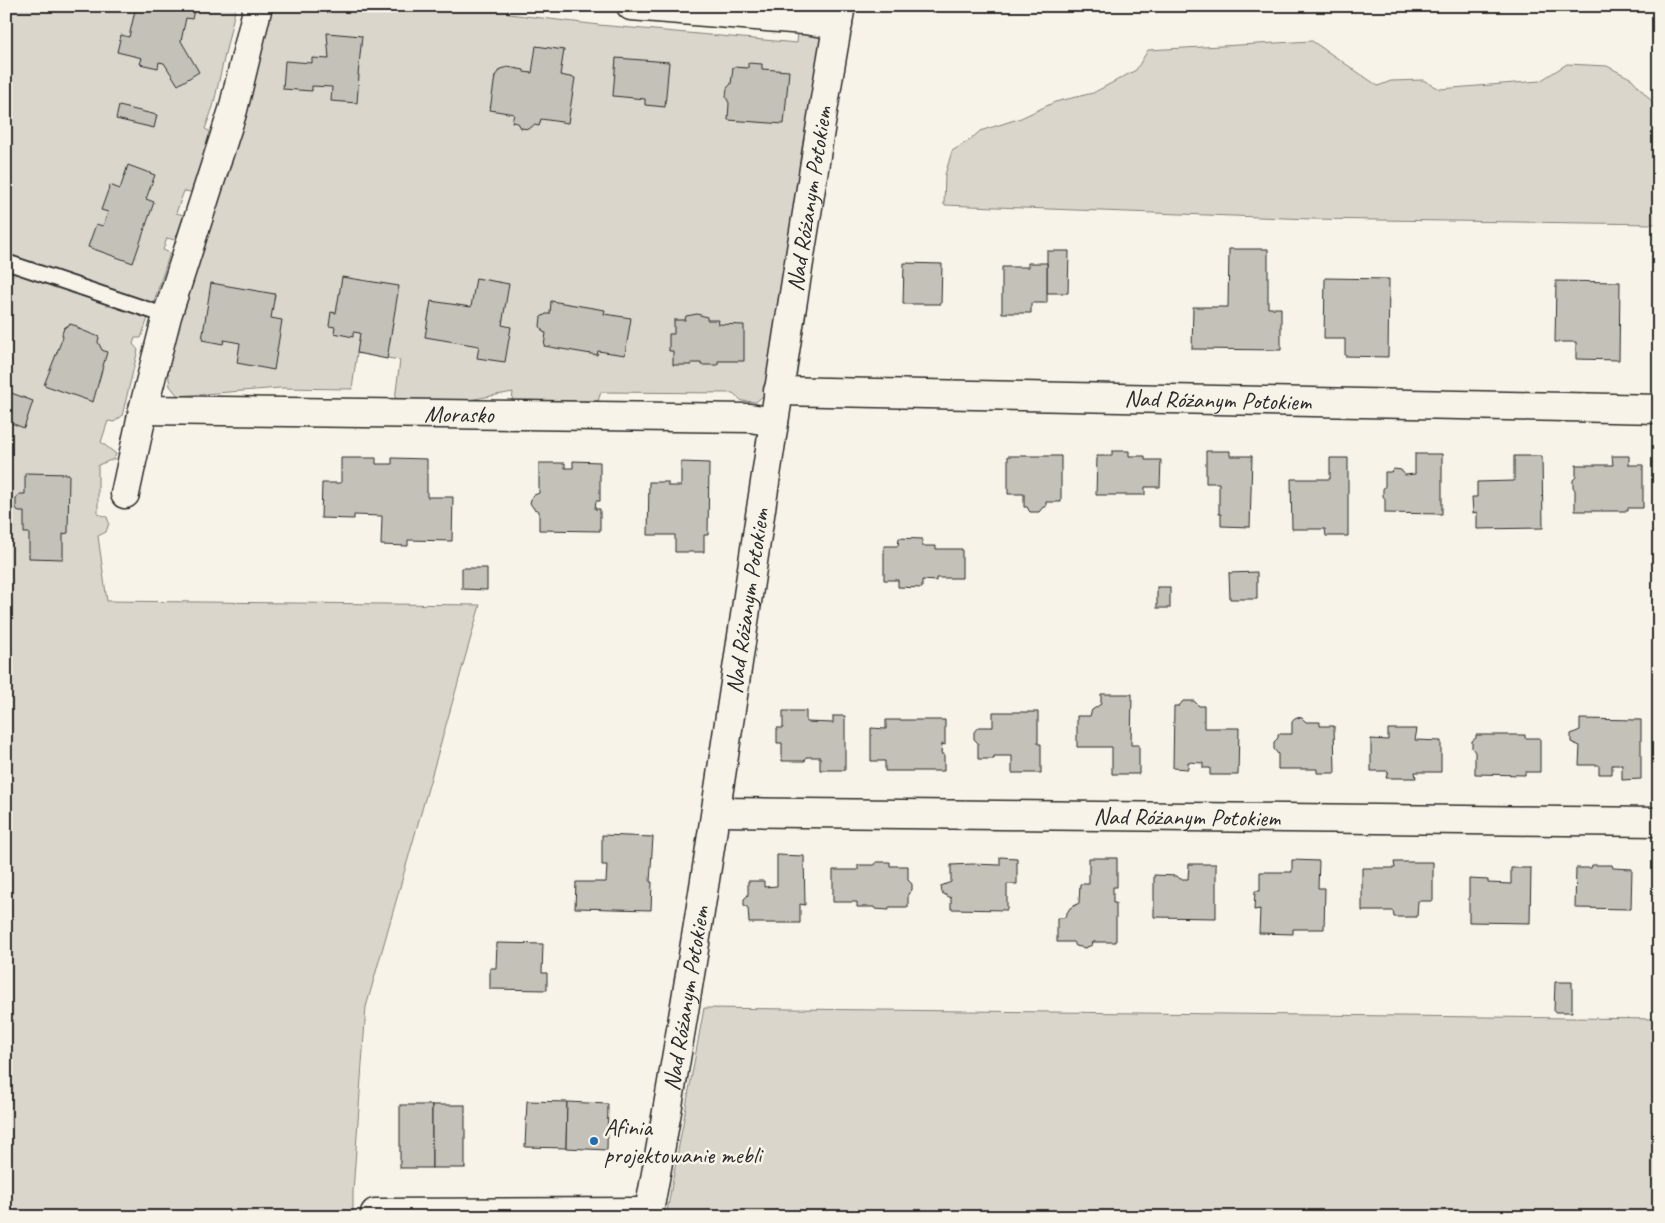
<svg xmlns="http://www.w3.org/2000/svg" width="1665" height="1223" font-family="Caveat,sans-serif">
	<rect width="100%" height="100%" fill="#f7f3e8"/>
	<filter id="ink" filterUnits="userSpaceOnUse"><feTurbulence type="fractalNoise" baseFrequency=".02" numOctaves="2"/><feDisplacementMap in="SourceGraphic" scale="10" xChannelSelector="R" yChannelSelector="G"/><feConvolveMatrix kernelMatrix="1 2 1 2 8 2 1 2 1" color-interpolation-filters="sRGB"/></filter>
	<g filter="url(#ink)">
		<!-- green -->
		<g fill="#dad6cc" stroke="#82807c">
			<path d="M 6,6 L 236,6 L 213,107 L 205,129 L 211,132 L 191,192 L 184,191 L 176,213 L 184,215 L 175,240 L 167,238 L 163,250 L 170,253 L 153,305 L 143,313 L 148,318 L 141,338 L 135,338 L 133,344 L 138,350 L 122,416 L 114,422 L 108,421 L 101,442 L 116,454 L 114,459 L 98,465 L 98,514 L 107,517 L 109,523 L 106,532 L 98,536 L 107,601 L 480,605 L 366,1007 L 353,1192 L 353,1217 L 6,1217 Z"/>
			<path d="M 269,6 L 508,6 L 509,14 L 599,25 L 797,43 L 798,31 L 822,36 L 826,45 L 764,395 L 756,402 L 742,401 L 733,393 L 601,392 L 598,401 L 512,401 L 513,392 L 469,400 L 395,399 L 400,360 L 357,353 L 352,389 L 280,388 L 178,396 L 170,386 L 166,359 Z"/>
			<path d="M 1312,41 L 1378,86 L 1391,81 L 1423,80 L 1440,89 L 1540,81 L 1567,64 L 1607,66 L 1632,79 L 1654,104 L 1659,115 L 1659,218 L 1655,224 L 1311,219 L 944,205 L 945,175 L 952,151 L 970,140 L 980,131 L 1021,118 L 1055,102 L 1093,93 L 1136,70 L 1148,50 Z"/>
			<path d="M 704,1008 L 1659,1019 L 1659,1217 L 666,1217 Z"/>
		</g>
		<!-- building -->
		<g fill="#c4c1b9" stroke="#2b2b2b">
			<path d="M 136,6 L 195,6 L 192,19 L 186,18 L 181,41 L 199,72 L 178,85 L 164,63 L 159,62 L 158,68 L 140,64 L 142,58 L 117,52 L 121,35 L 129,37 Z"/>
			<path d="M 327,33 L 362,36 L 358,75 L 359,75 L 357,103 L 331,101 L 332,87 L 312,86 L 312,91 L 283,89 L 285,61 L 312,63 L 312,58 L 329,59 Z"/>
			<path d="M 536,46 L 564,50 L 560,75 L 575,78 L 568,123 L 541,119 L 539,126 L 534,125 L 529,129 L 521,128 L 518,123 L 512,122 L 514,114 L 490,110 L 495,76 L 500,69 L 508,67 L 524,70 L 524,72 L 532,73 Z"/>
			<path d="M 616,58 L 669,62 L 665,107 L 645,105 L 645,99 L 613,96 Z"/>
			<path d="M 748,63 L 762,64 L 762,69 L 789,71 L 784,124 L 728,120 L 729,103 L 726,97 L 727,88 L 731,84 L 733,67 L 748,68 Z"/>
			<path d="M 119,106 L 157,115 L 154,128 L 116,119 Z"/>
			<path d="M 128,165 L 155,175 L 146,199 L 154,202 L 133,263 L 88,247 L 96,224 L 103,226 L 108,212 L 101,210 L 110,185 L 120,189 Z"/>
			<path d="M 1229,249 L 1268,249 L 1268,308 L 1281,308 L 1281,350 L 1192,349 L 1193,307 L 1228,307 Z"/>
			<path d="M 1047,251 L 1069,251 L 1068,293 L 1047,293 Z"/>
			<path d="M 904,263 L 942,264 L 941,304 L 903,304 Z"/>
			<path d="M 1028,263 L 1047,263 L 1047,303 L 1031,303 L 1031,313 L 1002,313 L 1002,267 L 1028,267 Z"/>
			<path d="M 342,277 L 399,286 L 387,359 L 357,353 L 360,333 L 353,332 L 353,337 L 334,333 L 335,327 L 329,326 L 331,312 L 336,313 Z"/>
			<path d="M 476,278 L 509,284 L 502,325 L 511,327 L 505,362 L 477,358 L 479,346 L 425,337 L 431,301 L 471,307 Z"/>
			<path d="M 1325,278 L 1389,279 L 1388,357 L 1345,356 L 1345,339 L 1324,339 Z"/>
			<path d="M 1556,281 L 1620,282 L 1619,360 L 1576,359 L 1576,342 L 1555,342 Z"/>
			<path d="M 211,283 L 275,294 L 271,318 L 282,320 L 274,370 L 237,363 L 240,343 L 224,340 L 223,344 L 202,340 Z"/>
			<path d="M 551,301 L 605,310 L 604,314 L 631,318 L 625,355 L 598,351 L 597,355 L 544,346 L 546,333 L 543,332 L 540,326 L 541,317 L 546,314 L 550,314 Z"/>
			<path d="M 697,314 L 707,317 L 707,320 L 719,320 L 718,324 L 744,325 L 744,361 L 718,361 L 718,365 L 701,365 L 701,363 L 691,363 L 691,365 L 673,365 L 673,351 L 669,351 L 669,334 L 674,334 L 674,320 L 685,320 L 686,316 Z"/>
			<path d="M 70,324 L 77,326 L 79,329 L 99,337 L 98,342 L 102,350 L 107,352 L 93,402 L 44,385 L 63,337 L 62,334 L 64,328 Z"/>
			<path d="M 6,391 L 33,401 L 24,428 L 6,421 Z"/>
			<path d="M 1112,451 L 1129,451 L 1129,456 L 1145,456 L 1145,460 L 1161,460 L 1160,487 L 1145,487 L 1145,495 L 1096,495 L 1097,456 L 1112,456 Z"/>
			<path d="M 1206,451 L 1230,451 L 1230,456 L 1252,456 L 1250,527 L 1221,526 L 1221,514 L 1219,514 L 1219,483 L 1206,483 Z"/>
			<path d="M 1415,454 L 1442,454 L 1442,514 L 1385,513 L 1385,499 L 1383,496 L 1383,489 L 1385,486 L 1385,472 L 1391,472 L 1394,469 L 1401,470 L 1405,475 L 1415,474 Z"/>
			<path d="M 1008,456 L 1061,456 L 1061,502 L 1046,502 L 1046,507 L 1043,507 L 1039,512 L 1030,512 L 1027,507 L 1024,507 L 1024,494 L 1008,494 Z"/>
			<path d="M 1514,456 L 1542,456 L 1543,528 L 1477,529 L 1477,512 L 1473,513 L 1472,497 L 1477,497 L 1477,482 L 1514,481 Z"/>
			<path d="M 1612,456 L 1629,456 L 1629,465 L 1643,465 L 1643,508 L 1628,508 L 1628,511 L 1575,511 L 1575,490 L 1573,487 L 1573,480 L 1576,477 L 1576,465 L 1613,465 Z"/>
			<path d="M 341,458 L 376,458 L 376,464 L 392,464 L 392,458 L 427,459 L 427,497 L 453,497 L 452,541 L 408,540 L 408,546 L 381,545 L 382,516 L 354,515 L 354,519 L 321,518 L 322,483 L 341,483 Z"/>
			<path d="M 1330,458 L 1348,458 L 1348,536 L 1326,536 L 1325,529 L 1292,529 L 1291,479 L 1330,479 Z"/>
			<path d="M 573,461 L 600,462 L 600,501 L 596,501 L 595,509 L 600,509 L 600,531 L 539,530 L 539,511 L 534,509 L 530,503 L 532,496 L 539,493 L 539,463 L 565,463 L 565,468 L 573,468 Z"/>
			<path d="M 681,462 L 709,463 L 708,535 L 704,535 L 704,552 L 675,552 L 675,535 L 648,535 L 649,482 L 668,482 L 668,486 L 681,486 Z"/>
			<path d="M 25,473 L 69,474 L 68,533 L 63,534 L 63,559 L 29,558 L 29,533 L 24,533 L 24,512 L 19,512 L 16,508 L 16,498 L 19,494 L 25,494 Z"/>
			<path d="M 899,538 L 922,539 L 922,546 L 936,546 L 936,549 L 962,549 L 962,578 L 936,578 L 936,581 L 922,580 L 922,588 L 898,587 L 898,580 L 884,580 L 884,546 L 898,546 Z"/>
			<path d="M 462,568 L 487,568 L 487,590 L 462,589 Z"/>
			<path d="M 1257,572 L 1257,599 L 1230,599 L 1229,573 Z"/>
			<rect x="1157" y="587" width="13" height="21"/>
			<path d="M 1101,694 L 1132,694 L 1131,745 L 1139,745 L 1139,774 L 1112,774 L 1112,747 L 1077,747 L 1077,716 L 1090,716 L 1092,710 L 1101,704 Z"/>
			<path d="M 1183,701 L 1194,701 L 1199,706 L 1204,706 L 1204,728 L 1239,728 L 1238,775 L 1210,775 L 1210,768 L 1203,768 L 1203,763 L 1188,762 L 1188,769 L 1173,768 L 1174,706 L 1179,706 Z"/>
			<path d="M 783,711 L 806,711 L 806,722 L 833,723 L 833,716 L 845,716 L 845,770 L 820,770 L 820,757 L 806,757 L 805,761 L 782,761 L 782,743 L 777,743 L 777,728 L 783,728 Z"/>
			<path d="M 993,712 L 1038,712 L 1038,744 L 1041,744 L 1041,773 L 1012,773 L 1012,756 L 994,756 L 994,759 L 978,759 L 978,743 L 974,739 L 974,732 L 978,727 L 993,727 Z"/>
			<path d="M 1296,717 L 1302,718 L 1306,722 L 1320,722 L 1320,726 L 1334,726 L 1335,773 L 1317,773 L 1317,769 L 1278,769 L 1278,754 L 1274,749 L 1274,742 L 1278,738 L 1278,734 L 1292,734 L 1292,722 Z"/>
			<path d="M 1580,719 L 1641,720 L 1641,779 L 1622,780 L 1622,765 L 1612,765 L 1612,774 L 1599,774 L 1599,765 L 1579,765 L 1580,746 L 1571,742 L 1571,734 L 1580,730 Z"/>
			<path d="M 886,720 L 945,720 L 945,745 L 942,744 L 941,754 L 944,754 L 944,771 L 885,771 L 885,761 L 871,761 L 871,728 L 886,729 Z"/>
			<path d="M 1388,729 L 1417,729 L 1415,740 L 1441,741 L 1441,772 L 1415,772 L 1416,778 L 1386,778 L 1388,771 L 1371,771 L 1371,739 L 1388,740 Z"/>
			<path d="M 1476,735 L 1525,735 L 1525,738 L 1540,738 L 1540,772 L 1525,772 L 1525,775 L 1475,774 L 1475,752 L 1472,748 L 1472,741 L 1476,738 Z"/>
			<path d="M 602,835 L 653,837 L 650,882 L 652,882 L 651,910 L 575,908 L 576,882 L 606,882 L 607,865 L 602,865 Z"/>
			<path d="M 777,855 L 804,856 L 805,905 L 800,904 L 800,923 L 749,923 L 748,908 L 744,905 L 744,899 L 748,895 L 748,881 L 764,881 L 764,887 L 777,886 Z"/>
			<path d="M 1000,857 L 1017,858 L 1017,884 L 1007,884 L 1007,910 L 951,909 L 951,898 L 942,893 L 941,886 L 951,882 L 951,865 L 972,864 L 1000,865 Z"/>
			<path d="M 1089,858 L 1117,858 L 1117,887 L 1113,887 L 1113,903 L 1116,903 L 1116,942 L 1093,942 L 1092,945 L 1085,948 L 1076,946 L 1073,942 L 1057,942 L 1057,918 L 1064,918 L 1070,908 L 1079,903 L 1080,884 L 1089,884 Z"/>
			<path d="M 1292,860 L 1319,861 L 1318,888 L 1325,888 L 1324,929 L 1293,929 L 1293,934 L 1259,933 L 1260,909 L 1254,910 L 1255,891 L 1260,891 L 1260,872 L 1292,872 Z"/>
			<path d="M 876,862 L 890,862 L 890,866 L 908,866 L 908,880 L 912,884 L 912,890 L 908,894 L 908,907 L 889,907 L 889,910 L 875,909 L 874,907 L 857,907 L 857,902 L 833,902 L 833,870 L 858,870 L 858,865 L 875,865 Z"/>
			<path d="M 1394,862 L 1433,862 L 1433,901 L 1418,901 L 1417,917 L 1394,917 L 1393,911 L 1362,911 L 1362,868 L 1395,868 Z"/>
			<path d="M 1189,864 L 1216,864 L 1216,918 L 1154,917 L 1154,875 L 1177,876 L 1180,879 L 1188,879 Z"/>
			<path d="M 1592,865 L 1612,865 L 1613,868 L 1632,869 L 1631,909 L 1575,908 L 1576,868 L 1591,868 Z"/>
			<path d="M 1511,868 L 1531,868 L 1530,923 L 1469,922 L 1469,879 L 1488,880 L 1488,883 L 1511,884 Z"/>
			<path d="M 497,943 L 543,944 L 542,973 L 547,973 L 547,990 L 490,989 L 490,968 L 496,968 Z"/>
			<path d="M 1555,982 L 1572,982 L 1572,1012 L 1554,1012 Z"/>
			<path d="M 527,1101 L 567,1102 L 566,1148 L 525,1147 Z"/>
			<path d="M 567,1102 L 608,1104 L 607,1150 L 566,1148 Z"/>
			<rect x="400" y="1105" width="32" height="63"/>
			<rect x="432" y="1105" width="33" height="63"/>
		</g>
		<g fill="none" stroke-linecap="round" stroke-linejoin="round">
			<defs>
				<path id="service" d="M 9,263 L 167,316"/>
				<g id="minor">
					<path d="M 631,6 L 804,20 L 838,25"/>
					<path id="s1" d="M 778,391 L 1659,409"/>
					<path id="s2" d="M 143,410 L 750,418 L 774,422"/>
					<path d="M 125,494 L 143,410 L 167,316 L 233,110 L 258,6"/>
					<path id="s3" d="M 716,812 L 1659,822"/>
					<path d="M 375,1213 L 649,1212"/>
					<path id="s4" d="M 648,1217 C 710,884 752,547 807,213 C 818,144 828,75 841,6"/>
				</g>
			</defs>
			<!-- service casing -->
			<use href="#service" stroke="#2b2b2b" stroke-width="18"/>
			<!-- minor casing -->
			<use href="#minor" stroke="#2b2b2b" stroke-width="31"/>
			<!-- service -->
			<use href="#service" stroke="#f7f3e8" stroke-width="14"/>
			<!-- minor -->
			<use href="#minor" stroke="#f7f3e8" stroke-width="28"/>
		</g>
	</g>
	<!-- markers -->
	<circle fill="#1f6fb2" stroke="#f7f3e8" stroke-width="2" cx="594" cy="1141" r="5"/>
	<g text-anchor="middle" stroke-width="5" stroke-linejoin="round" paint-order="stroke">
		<!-- street labels -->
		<g font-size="24" fill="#2b2b2b" stroke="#f7f3e8">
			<text dy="8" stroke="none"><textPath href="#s4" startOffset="1031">Nad Różanym Potokiem</textPath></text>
			<text dy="8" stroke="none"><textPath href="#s1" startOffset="440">Nad Różanym Potokiem</textPath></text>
			<text dy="8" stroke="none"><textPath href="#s2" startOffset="316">Morasko</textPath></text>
			<text dy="8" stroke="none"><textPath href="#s4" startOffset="624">Nad Różanym Potokiem</textPath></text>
			<text dy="8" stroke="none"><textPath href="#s3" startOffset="471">Nad Różanym Potokiem</textPath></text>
			<text dy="8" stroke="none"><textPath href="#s4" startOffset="222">Nad Różanym Potokiem</textPath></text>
		</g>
		<!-- poi labels -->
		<g font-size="24" fill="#2b2b2b" stroke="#f7f3e8" text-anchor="start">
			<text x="604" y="1135">Afinia<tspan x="604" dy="28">projektowanie mebli</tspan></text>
		</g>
	</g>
	<!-- margin -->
	<rect width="1665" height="1223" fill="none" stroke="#f7f3e8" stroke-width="25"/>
	<rect x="12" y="12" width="1640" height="1198" fill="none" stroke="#2b2b2b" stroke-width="2" filter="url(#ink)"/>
</svg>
